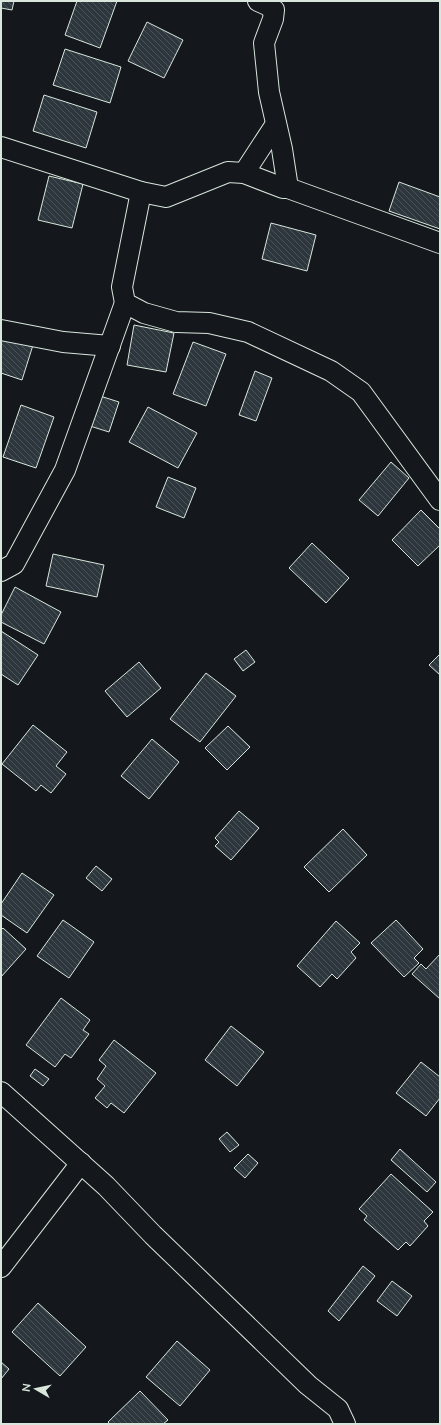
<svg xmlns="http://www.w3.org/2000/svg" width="441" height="1425" font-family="Mulish,sans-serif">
	<defs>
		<pattern id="building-back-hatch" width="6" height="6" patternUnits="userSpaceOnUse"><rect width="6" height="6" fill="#2c363c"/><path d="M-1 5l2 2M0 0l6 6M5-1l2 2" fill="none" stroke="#4a5358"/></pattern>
	</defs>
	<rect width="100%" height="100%" fill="#14181c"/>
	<!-- building -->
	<g fill="url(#building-back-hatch)" stroke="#d8e6dc">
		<path d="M 1,1 L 14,1 L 12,10 L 1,8 Z"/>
		<path d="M 77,1 L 117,1 L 100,48 L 65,35 Z"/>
		<path d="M 147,22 L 183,40 L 164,78 L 128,61 Z"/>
		<path d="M 65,49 L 121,67 L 110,103 L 53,85 Z"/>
		<path d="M 44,95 L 97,112 L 86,148 L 33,131 Z"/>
		<path d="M 49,176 L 83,184 L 72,228 L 38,220 Z"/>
		<path d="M 399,182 L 440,197 L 440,229 L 389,211 Z"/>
		<path d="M 271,223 L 316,235 L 307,271 L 262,259 Z"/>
		<path d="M 134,325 L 174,333 L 166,372 L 127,365 Z"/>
		<path d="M 1,335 L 33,345 L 22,380 L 1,373 Z"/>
		<path d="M 193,342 L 226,354 L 206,406 L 173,394 Z"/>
		<path d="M 255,371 L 272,378 L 256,421 L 239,415 Z"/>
		<path d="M 100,396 L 119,402 L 109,432 L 90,426 Z"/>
		<path d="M 21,405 L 54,417 L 36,468 L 3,457 Z"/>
		<path d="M 148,407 L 197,433 L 178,468 L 129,442 Z"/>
		<path d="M 391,462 L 409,478 L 378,516 L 359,500 Z"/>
		<path d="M 168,477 L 196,488 L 184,518 L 156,507 Z"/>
		<path d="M 421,510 L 440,529 L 440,545 L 418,566 L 392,540 Z"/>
		<path d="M 312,543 L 349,578 L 326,603 L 289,568 Z"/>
		<path d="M 53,554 L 104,565 L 97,597 L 46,586 Z"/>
		<path d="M 15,587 L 61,612 L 44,644 L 1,622 L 1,615 Z"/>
		<path d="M 1,631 L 38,655 L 18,685 L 1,674 Z"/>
		<path d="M 246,650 L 255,662 L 243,671 L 234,659 Z"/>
		<path d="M 440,654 L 440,675 L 429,665 Z"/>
		<path d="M 139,662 L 161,688 L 127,717 L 105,691 Z"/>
		<path d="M 206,673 L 236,696 L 200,742 L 170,719 Z"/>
		<path d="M 33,725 L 67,752 L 56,766 L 66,774 L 51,793 L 41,785 L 36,791 L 2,764 Z"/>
		<path d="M 228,726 L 250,747 L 227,770 L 205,748 Z"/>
		<path d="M 152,739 L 179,762 L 149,799 L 121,776 Z"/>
		<path d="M 239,811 L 259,828 L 231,860 L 215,846 L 219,842 L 215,838 Z"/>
		<path d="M 343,829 L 367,855 L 329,892 L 304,867 Z"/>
		<path d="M 96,866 L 112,879 L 102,891 L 86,878 Z"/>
		<path d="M 22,873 L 54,895 L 27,933 L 1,915 L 1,904 Z"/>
		<path d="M 63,920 L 94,942 L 69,978 L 37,956 Z"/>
		<path d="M 396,920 L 423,949 L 414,958 L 419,963 L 404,977 L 371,943 Z"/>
		<path d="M 336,921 L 360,943 L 351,952 L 356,958 L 337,979 L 332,974 L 320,987 L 297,966 Z"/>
		<path d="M 3,928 L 26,949 L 1,977 L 1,930 Z"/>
		<path d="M 440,954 L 440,999 L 412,974 L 421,964 L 426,969 Z"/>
		<path d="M 61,998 L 90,1020 L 83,1030 L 89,1034 L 71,1058 L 65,1054 L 55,1067 L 26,1045 Z"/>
		<path d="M 231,1026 L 264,1052 L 237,1086 L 205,1060 Z"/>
		<path d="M 114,1040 L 156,1073 L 124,1113 L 111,1103 L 107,1108 L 95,1098 L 105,1086 L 97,1079 L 106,1066 L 99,1060 Z"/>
		<path d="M 421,1062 L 440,1077 L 440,1098 L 426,1116 L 396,1093 Z"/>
		<path d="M 35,1069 L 49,1079 L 43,1086 L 30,1076 Z"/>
		<path d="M 227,1132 L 239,1145 L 230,1152 L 219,1139 Z"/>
		<path d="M 400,1149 L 436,1182 L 427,1192 L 391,1160 Z"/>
		<path d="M 248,1154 L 258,1163 L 245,1178 L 234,1168 Z"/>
		<path d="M 391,1174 L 433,1212 L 424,1221 L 428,1226 L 410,1246 L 406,1242 L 398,1250 L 364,1220 L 367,1216 L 359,1209 Z"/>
		<path d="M 363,1266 L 375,1276 L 339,1321 L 328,1311 Z"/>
		<path d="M 392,1281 L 412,1296 L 397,1316 L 377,1301 Z"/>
		<path d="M 38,1303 L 86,1347 L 60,1376 L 12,1332 Z"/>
		<path d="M 177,1341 L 210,1370 L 180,1406 L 146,1377 Z"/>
		<path d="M 1,1362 L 9,1369 L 1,1379 Z"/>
		<path d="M 140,1391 L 168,1420 L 163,1424 L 110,1424 L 108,1422 Z"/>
	</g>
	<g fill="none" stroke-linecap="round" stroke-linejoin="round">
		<defs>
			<g id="minor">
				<path d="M 258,1 L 267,5 L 274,10 L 273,19 L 264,43 L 269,92 L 282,149 L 288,188"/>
				<path d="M 1,147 L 141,192 L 166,197 L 228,172 L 244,173 L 283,188 L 288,188 L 440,243"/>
				<path d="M 244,173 L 276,124"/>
				<path d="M 141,192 L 122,287 L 125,303 L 144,313 L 176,322 L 209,323 L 248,332 L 331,371 L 361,392 L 440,500"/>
				<path d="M 1,330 L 63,342 L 110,346"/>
				<path d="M 1,571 L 14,564 L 65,470 L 125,303"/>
				<path d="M 1,1092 L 106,1186 L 153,1235 L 308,1385 L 338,1409 L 345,1424"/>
				<path d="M 1,1267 L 81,1163"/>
			</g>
		</defs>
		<!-- minor casing -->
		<use href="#minor" stroke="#d8e6dc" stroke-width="22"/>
		<!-- minor -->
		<use href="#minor" stroke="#14181c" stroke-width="20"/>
	</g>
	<!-- border -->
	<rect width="441" height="1425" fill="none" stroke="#d8e6dc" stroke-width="4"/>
	<!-- north arrow -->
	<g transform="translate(36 1389) rotate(279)" stroke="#14181c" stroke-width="3" paint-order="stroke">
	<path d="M0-3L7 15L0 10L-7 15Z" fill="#d8e6dc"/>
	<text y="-6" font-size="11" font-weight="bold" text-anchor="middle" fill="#d8e6dc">N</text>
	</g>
</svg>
